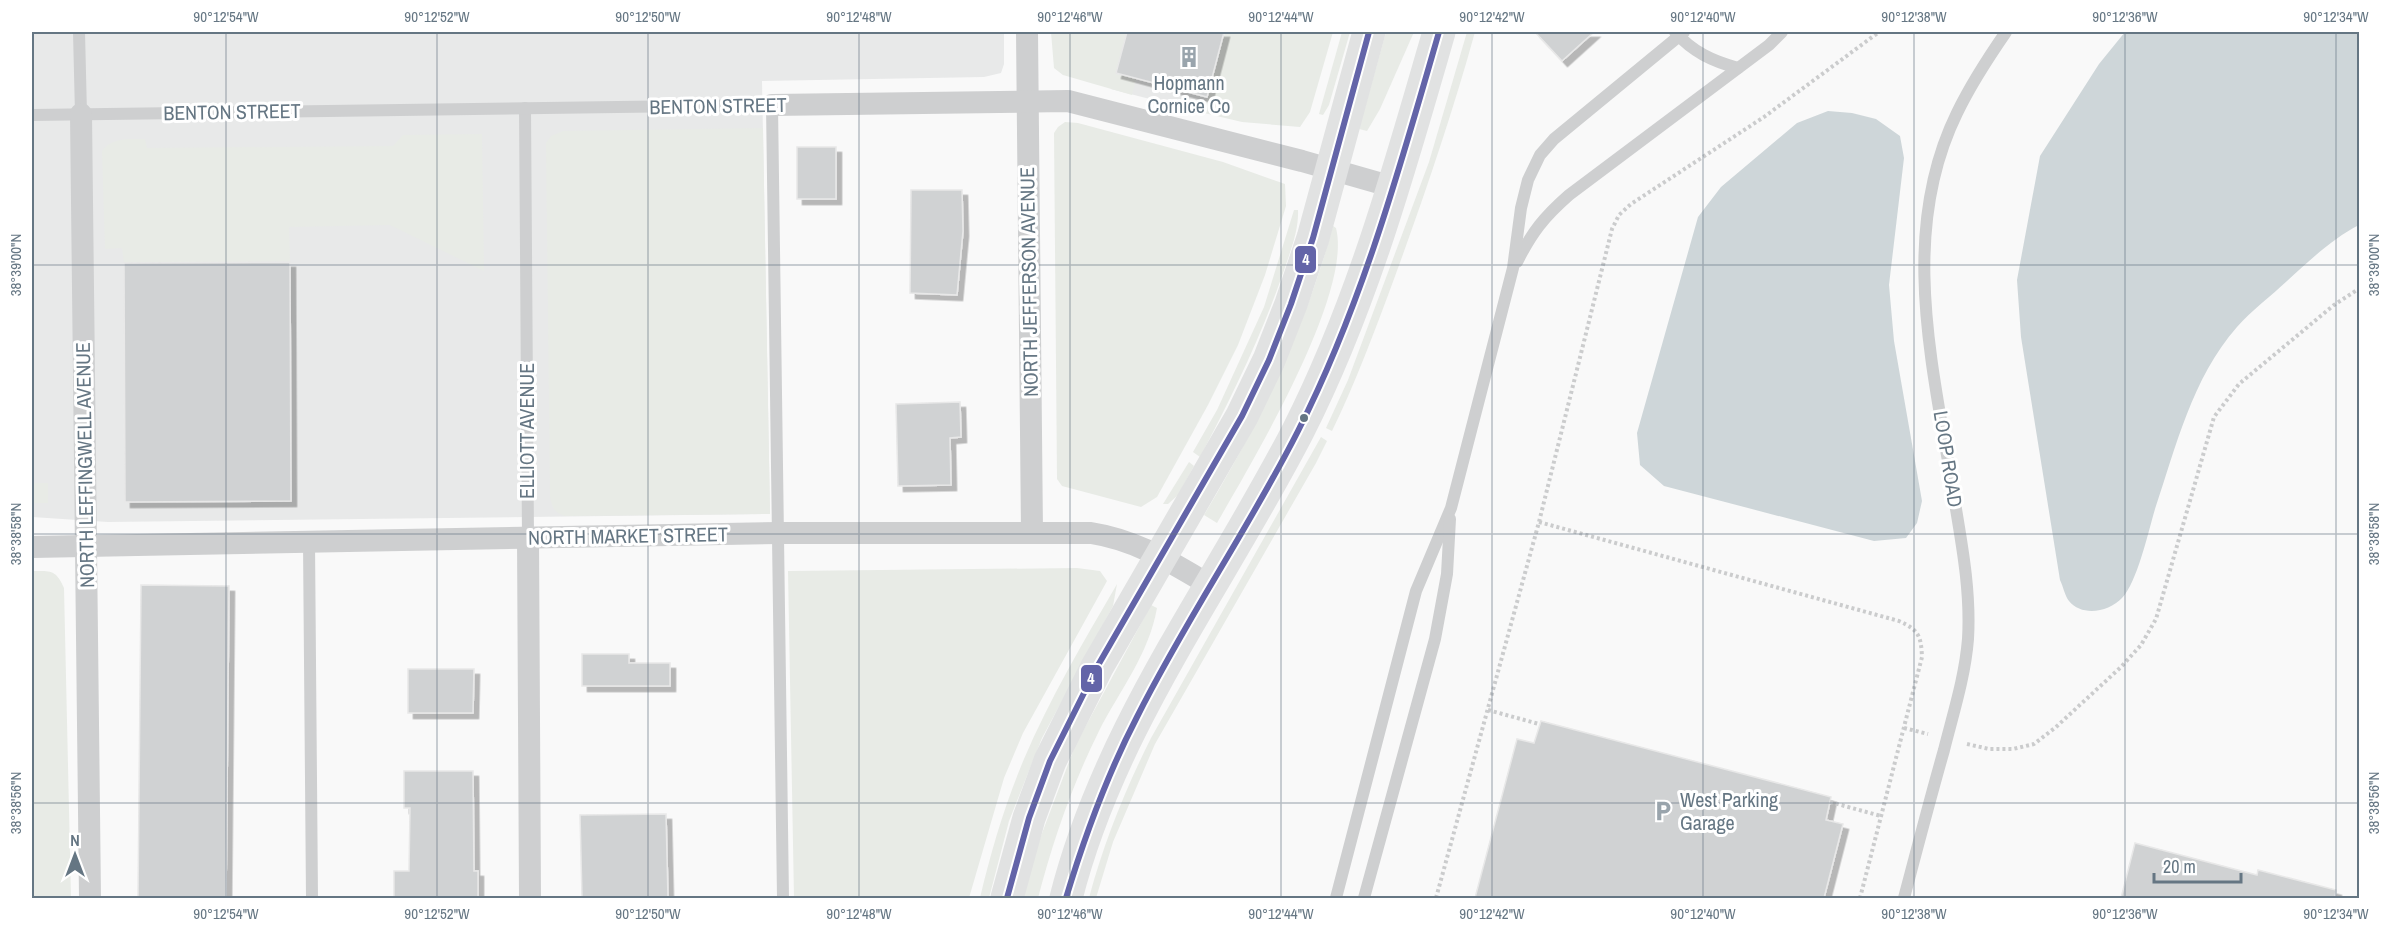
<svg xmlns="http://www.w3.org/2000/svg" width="2391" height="930" font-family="'Archivo Narrow',sans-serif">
	<defs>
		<filter id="shadow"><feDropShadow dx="5.5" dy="5.5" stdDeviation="0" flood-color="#0004"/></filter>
	</defs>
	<rect width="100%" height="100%" fill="#f9f9f9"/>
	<!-- built -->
	<g fill="#e8e9e9">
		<path d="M 32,32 L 1004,32 L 1004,64 L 1001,73 L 984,77 L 762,81 L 770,514 L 108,522 L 32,517 Z"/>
		<path d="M 1127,32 L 1225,32 L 1204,113 L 1111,89 Z"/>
	</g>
	<!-- green -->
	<g fill="#e8ebe6">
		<path d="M 1051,32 L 1127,32 L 1116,74 L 1136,79 L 1132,95 L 1063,75 L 1054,68 Z"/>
		<path d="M 1225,32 L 1333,32 L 1310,112 L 1300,127 L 1242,122 L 1204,113 Z"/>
		<path d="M 1342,32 L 1350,32 L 1329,105 L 1323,115 L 1319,114 Z"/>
		<path d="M 1386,32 L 1414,32 L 1380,109 L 1367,131 L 1359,129 Z"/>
		<path d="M 1467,32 L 1475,32 C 1452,115 1424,197 1394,279 C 1375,330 1356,382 1332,431 L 1326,428 L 1348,380 L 1429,162 Z"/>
		<path d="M 1065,122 L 1078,123 L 1223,162 L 1285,184 L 1286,206 L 1265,275 L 1238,345 L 1208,405 L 1157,497 L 1141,507 L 1062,486 L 1057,479 L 1054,133 L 1058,127 Z"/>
		<path d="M 763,128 L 770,514 L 565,516 C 555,513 552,508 550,497 L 546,143 L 551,136 L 563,131 Z"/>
		<path d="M 482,134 L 484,271 L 390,225 L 289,227 L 290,262 L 124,263 L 122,248 L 105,249 L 102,151 C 112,137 129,139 145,139 L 147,148 L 393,146 L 403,135 Z"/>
		<path d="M 1294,210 L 1298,210 C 1299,232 1289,255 1282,276 C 1260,339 1231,398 1200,457 L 1193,452 L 1217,410 L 1264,307 Z"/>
		<path d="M 1333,226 L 1336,228 C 1353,294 1252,462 1217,523 L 1204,515 C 1260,421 1304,332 1333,226 Z"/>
		<path d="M 1321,437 L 1327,441 L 1316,463 L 1155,744 L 1113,842 L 1096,898 L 1089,898 C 1104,842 1125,790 1151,738 Z"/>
		<path d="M 1189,462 L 1194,466 L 1178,495 L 1168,504 L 1163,504 Z"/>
		<rect x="32" y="483" width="16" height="20"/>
		<path d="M 1077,568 L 1100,571 L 1107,581 L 1023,733 L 1004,778 L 969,898 L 794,898 L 788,571 Z"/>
		<path d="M 32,571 C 50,571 56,569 64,588 L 71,898 L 32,898 Z"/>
		<path d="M 1117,584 L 1113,606 L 1042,738 L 1009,821 L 989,898 L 980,898 C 991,851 1005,804 1024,759 C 1050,698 1084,641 1117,584 Z"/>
		<path d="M 1151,605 L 1157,608 C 1149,654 1120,690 1099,731 C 1072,785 1053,841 1038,898 L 1021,898 L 1033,857 L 1075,746 Z"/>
	</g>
	<!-- water -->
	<g fill="#ced6d9">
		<path d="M 2125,32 L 2359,32 L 2359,225 C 2333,238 2309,261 2287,281 C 2271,296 2252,310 2237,327 C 2192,378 2176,447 2155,509 C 2148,533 2137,582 2122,598 C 2109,612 2082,617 2069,601 C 2065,596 2063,586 2060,580 L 2021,337 L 2017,280 L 2040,156 L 2099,64 Z"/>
		<path d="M 1828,111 L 1852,113 L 1876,119 L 1900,136 L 1904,158 L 1889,285 L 1894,341 L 1922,501 L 1917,523 L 1906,538 L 1874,541 L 1664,486 L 1640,465 L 1637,433 L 1698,217 L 1721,187 L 1797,123 Z"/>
	</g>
	<!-- building -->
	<g fill="#d0d2d3" stroke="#e8e8e8" stroke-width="1.5" filter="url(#shadow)">
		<path d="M 1127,32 L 1224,32 L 1207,97 L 1116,73 Z"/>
		<path d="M 1535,32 L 1594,32 L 1562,61 Z"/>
		<rect x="797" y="147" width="39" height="52"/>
		<path d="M 911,190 L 962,190 L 963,231 L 957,295 L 910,293 Z"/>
		<path d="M 290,262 L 291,501 L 125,502 L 124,263 Z"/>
		<path d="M 960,402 L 961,437 L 950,438 L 951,485 L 898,486 L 896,404 Z"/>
		<path d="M 141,585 L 229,586 L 226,898 L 138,898 Z"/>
		<path d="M 582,654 L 629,654 L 629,663 L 670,663 L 670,686 L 582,686 Z"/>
		<path d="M 408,669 L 474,669 L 473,713 L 408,713 Z"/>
		<path d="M 1541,721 L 1831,797 L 1826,820 L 1843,824 L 1824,898 L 1475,898 L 1517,739 L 1534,743 Z"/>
		<path d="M 404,771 L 473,771 L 474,871 L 478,871 L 478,898 L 394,898 L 394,871 L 409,871 L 410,808 L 404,808 Z"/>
		<path d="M 666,814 L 668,898 L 582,898 L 580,815 Z"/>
		<path d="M 2135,843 L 2257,875 L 2258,870 L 2336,890 L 2335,898 L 2121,898 Z"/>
	</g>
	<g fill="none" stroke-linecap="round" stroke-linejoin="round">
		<!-- path -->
		<g stroke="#cbcccd" stroke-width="4" stroke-dasharray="3 3" stroke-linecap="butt">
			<path d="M 1539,522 L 1899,621 C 1919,630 1921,636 1922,657 L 1860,898"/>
			<path d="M 1488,710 L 1539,724"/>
			<path d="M 1904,728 L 1928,734"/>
			<path d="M 1967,744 L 1989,749 L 2013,749 L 2034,744 L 2056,727 L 2121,667 L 2141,645 L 2156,619 L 2214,417 L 2239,384 L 2334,305 L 2360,288"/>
			<path d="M 1830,802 L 1881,816"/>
			<path d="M 1436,898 L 1539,522 L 1612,229 L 1619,215 L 1631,204 L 1764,117 L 1879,32"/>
		</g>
		<!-- service -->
		<g stroke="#cecfd0" stroke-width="12">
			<path d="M 79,32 L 81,114"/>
			<path d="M 1675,32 C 1693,52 1712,61 1738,68"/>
			<path d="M 525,108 L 528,538"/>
			<path d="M 32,115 L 772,105 L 783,898"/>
			<path d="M 1517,262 C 1532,232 1544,217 1569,195 L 1769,45 L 1782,32"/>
			<path d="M 309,542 L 312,898"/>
			<path d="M 1336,898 L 1416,591 L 1451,508 L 1513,268 L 1521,208 L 1528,180 L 1540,155 L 1554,139 L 1684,32"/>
			<path d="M 1364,898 L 1435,639 L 1447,574 L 1450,519"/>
			<path d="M 1904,898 C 1917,849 1930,799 1944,750 C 1953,714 1965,677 1968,639 C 1971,589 1961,540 1953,491 C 1933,366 1898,233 1957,113 C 1971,84 1988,58 2006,32"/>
		</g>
		<!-- minor -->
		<g stroke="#cecfd0" stroke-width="22">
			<path d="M 1027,32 L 1032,533"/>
			<path d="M 772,105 L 1068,101 L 1302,161 L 1393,187"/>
			<path d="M 81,114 L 90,898"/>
			<path d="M 528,538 L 530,898"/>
			<path d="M 32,547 L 778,533 L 1091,533 C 1137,540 1172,563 1211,586"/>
		</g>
		<!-- primary -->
		<g stroke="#e1e2e2" stroke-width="33">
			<path d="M 1007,898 L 1029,818 L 1050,761 L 1097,667 L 1242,416 L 1269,360 L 1291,304 L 1313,238 L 1369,32"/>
			<path d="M 1066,898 C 1110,725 1217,588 1298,431 C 1362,305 1400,167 1439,32"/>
		</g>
		<defs>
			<g id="bus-1">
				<path d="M 1007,898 L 1029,818 L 1050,761 L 1097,667 L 1242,416 L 1269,360 L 1291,304 L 1313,238 L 1369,32"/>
				<path d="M 1066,898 C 1085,835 1107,775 1137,717 C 1186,619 1249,528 1298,431 C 1362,305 1400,167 1439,32"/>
			</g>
		</defs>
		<!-- bus-1 casing -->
		<use href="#bus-1" stroke="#fff" stroke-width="10"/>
		<!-- bus-1 -->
		<use href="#bus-1" stroke="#6364a8" stroke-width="6"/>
	</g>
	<!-- ticks -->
	<path fill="none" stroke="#657683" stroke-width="1.5" stroke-opacity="0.45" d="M 226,32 L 226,898M 437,32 L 437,898M 648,32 L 648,898M 859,32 L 859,898M 1070,32 L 1070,898M 1281,32 L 1281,898M 1492,32 L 1492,898M 1703,32 L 1703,898M 1914,32 L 1914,898M 2125,32 L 2125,898M 2336,32 L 2336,898M 32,265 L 2360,265M 32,534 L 2360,534M 32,803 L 2360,803"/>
	<!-- icons -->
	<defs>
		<symbol id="building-bare" viewBox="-9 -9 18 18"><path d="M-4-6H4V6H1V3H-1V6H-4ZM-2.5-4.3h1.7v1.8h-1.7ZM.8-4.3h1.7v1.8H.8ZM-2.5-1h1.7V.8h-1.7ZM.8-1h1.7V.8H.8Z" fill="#99a4ac" stroke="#fff" stroke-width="2.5" paint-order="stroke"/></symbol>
		<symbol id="parking-bare" viewBox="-9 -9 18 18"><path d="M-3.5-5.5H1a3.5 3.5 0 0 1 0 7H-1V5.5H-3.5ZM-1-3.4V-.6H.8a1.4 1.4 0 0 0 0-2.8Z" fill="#99a4ac" stroke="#fff" stroke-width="2.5" paint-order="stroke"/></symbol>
	</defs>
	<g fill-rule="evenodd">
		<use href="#building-bare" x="1174" y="42" width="30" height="30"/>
		<use href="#parking-bare" x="1648" y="796" width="30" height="30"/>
	</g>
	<!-- markers -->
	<circle fill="#657683" stroke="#fff" stroke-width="2" cx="1304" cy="418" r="5"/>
	<g text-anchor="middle" stroke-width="6" stroke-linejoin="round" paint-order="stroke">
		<!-- poi labels -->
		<g font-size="20" fill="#657683" stroke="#fff">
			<text x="1189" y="90">Hopmann<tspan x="1189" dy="23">Cornice Co</tspan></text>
			<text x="1680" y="807" text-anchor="start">West Parking<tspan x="1680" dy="23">Garage</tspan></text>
		</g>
		<!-- street labels -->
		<g font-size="20" fill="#657683" stroke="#fff">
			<text transform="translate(718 106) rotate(-1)" y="7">BENTON STREET</text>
			<text transform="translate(232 112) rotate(-1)" y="7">BENTON STREET</text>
			<text transform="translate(1029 282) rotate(-91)" y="7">NORTH JEFFERSON AVENUE</text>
			<text transform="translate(527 431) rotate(-90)" y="7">ELLIOTT AVENUE</text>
			<text transform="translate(1948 459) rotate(81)" y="7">LOOP ROAD</text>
			<text transform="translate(85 465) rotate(-91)" y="7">NORTH LEFFINGWELL AVENUE</text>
			<text transform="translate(628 536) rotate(-1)" y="7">NORTH MARKET STREET</text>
		</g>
	</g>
	<g stroke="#fff" stroke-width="2">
		<rect x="1294" y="245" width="23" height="29" rx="6" fill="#6364a8"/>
		<rect x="1080" y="664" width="23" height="29" rx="6" fill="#6364a8"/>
	</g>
	<g font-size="16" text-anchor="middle" font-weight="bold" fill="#fff">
		<text x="1306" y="265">4</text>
		<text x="1091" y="684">4</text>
	</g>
	<!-- border -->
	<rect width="2391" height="930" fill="none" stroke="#ffffff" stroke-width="66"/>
	<!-- north arrow -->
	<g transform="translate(75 855)" stroke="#ffffff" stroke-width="4.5" paint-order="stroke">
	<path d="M0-4.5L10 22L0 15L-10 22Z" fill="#657683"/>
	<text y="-9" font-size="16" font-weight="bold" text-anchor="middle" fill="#657683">N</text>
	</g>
	<!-- scale -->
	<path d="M2154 873v9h87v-9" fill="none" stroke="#657683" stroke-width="3"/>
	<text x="2163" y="873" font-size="18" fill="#657683" stroke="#ffffff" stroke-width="4.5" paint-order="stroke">20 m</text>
	<rect x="33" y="33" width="2325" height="864" fill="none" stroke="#657683" stroke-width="2"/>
	<g font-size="15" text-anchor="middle" fill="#657683">
		<text x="226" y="22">90°12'54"W</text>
		<text x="437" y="22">90°12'52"W</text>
		<text x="648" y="22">90°12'50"W</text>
		<text x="859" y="22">90°12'48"W</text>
		<text x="1070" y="22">90°12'46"W</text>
		<text x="1281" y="22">90°12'44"W</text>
		<text x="1492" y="22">90°12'42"W</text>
		<text x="1703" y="22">90°12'40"W</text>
		<text x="1914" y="22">90°12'38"W</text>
		<text x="2125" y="22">90°12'36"W</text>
		<text x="2336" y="22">90°12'34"W</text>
		<text transform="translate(16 265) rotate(-90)" y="5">38°39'00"N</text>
		<text transform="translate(2374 265) rotate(-90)" y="5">38°39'00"N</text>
		<text transform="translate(16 534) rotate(-90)" y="5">38°38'58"N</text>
		<text transform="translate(2374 534) rotate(-90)" y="5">38°38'58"N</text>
		<text transform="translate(16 803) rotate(-90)" y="5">38°38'56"N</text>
		<text transform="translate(2374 803) rotate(-90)" y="5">38°38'56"N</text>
		<text x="226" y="919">90°12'54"W</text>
		<text x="437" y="919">90°12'52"W</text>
		<text x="648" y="919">90°12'50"W</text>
		<text x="859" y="919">90°12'48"W</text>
		<text x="1070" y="919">90°12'46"W</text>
		<text x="1281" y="919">90°12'44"W</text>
		<text x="1492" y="919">90°12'42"W</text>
		<text x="1703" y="919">90°12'40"W</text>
		<text x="1914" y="919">90°12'38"W</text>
		<text x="2125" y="919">90°12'36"W</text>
		<text x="2336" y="919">90°12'34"W</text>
	</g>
</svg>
